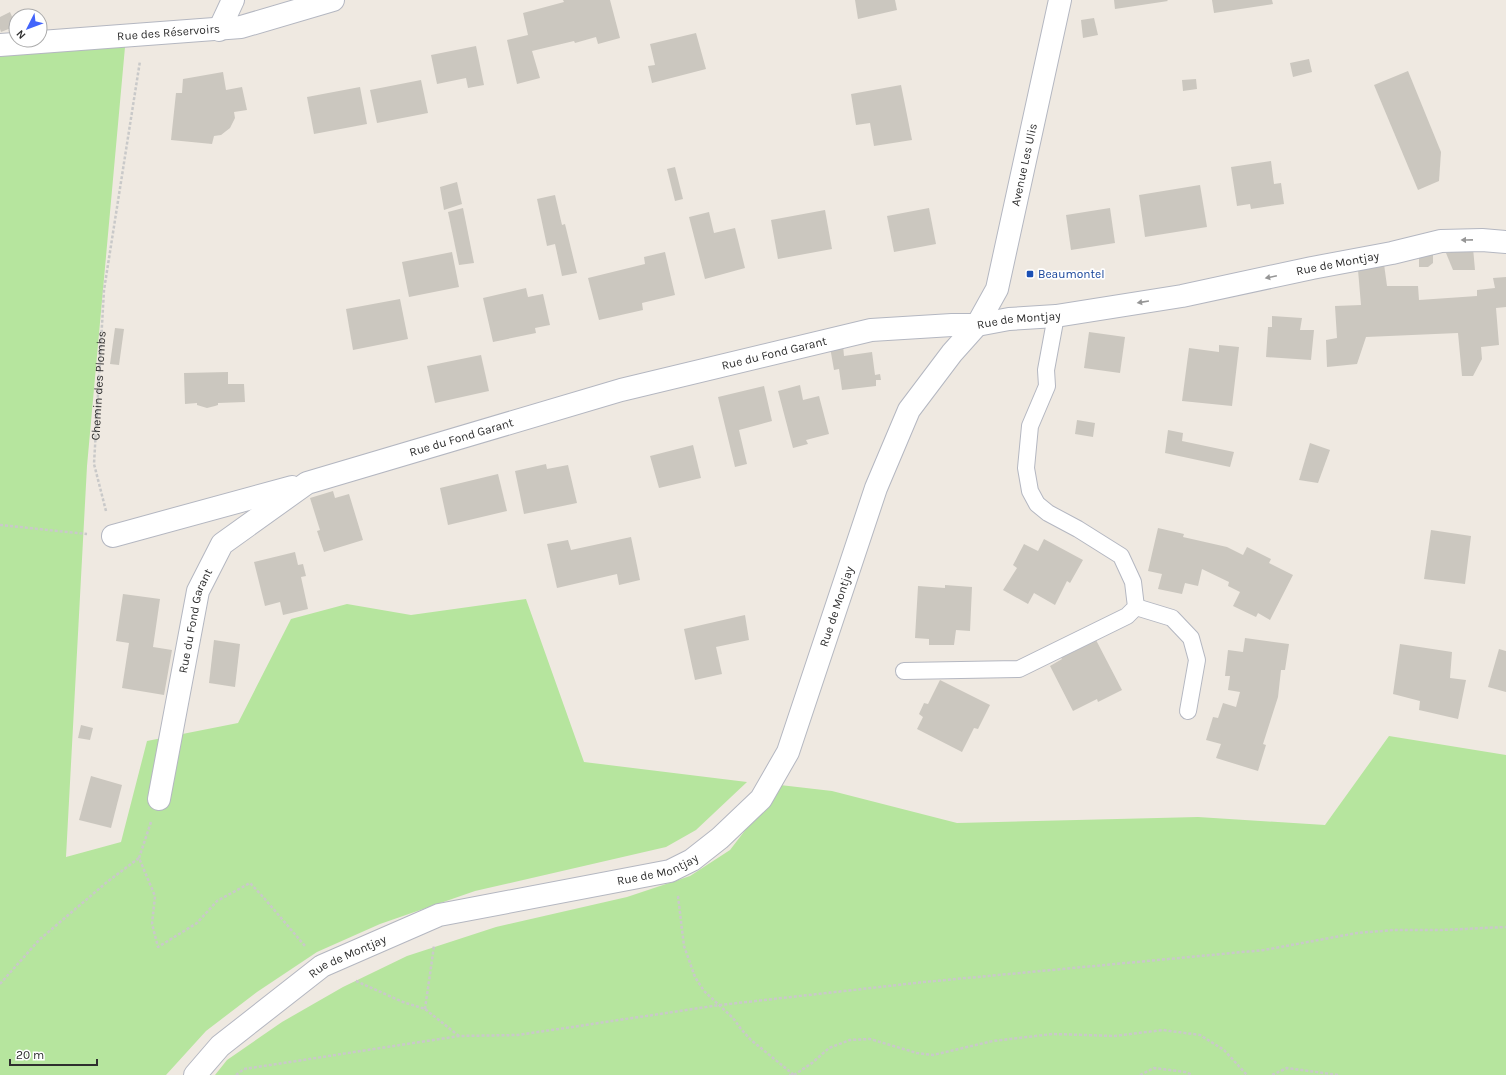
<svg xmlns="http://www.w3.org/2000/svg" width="1506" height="1075" font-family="Karla,sans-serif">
	<rect width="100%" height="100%" fill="#efe9e1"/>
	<!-- green -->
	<g fill="#b6e59e">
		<path d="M 125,47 L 87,466 L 66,857 L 121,842 L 147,741 L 238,723 L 291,619 L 347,604 L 411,615 L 526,599 L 584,762 L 747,782 L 696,830 L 666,847 L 475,891 L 380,924 L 317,952 L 257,992 L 206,1031 L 166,1075 L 0,1075 L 0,56 Z"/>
		<path d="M 1389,736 L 1506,755 L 1506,1075 L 215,1075 L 227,1060 L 282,1022 L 343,987 L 407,956 L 496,927 L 627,897 L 690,876 L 730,850 L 780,785 L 832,791 L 957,823 L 1198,817 L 1325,825 Z"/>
	</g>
	<!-- building -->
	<g fill="#cbc7bf">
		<path d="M 563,0 L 610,0 L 620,38 L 598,44 L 596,37 L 575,43 L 574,41 L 532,51 L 540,78 L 517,84 L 507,40 L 528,35 L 523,13 L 564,2 Z"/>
		<path d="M 855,0 L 895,0 L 897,10 L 858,19 Z"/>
		<path d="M 1114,0 L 1167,0 L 1168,1 L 1115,9 Z"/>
		<path d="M 1212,0 L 1272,0 L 1273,4 L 1214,13 Z"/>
		<path d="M 10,12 L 16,26 L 1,32 L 0,29 L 0,17 Z"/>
		<path d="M 1094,18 L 1098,35 L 1083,38 L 1081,20 Z"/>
		<path d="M 696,33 L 706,69 L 652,83 L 648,66 L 655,65 L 650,44 Z"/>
		<path d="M 476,46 L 484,85 L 468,88 L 466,78 L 437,84 L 431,55 Z"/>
		<path d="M 1309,59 L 1312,72 L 1293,77 L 1290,63 Z"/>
		<path d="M 1408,71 L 1441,152 L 1439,181 L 1418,190 L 1374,85 Z"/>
		<path d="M 223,72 L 226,90 L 242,87 L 247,110 L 234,112 L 235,118 L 230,128 L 221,135 L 214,136 L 212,144 L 171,140 L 176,93 L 182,93 L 183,79 Z"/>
		<path d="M 1196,79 L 1197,89 L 1183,91 L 1182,80 Z"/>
		<path d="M 421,80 L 428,113 L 377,123 L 370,90 Z"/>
		<path d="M 901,85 L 912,140 L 874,146 L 870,123 L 856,125 L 851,94 Z"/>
		<path d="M 360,87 L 367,124 L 314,134 L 307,97 Z"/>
		<path d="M 1271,161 L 1274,184 L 1281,183 L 1284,204 L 1251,209 L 1250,204 L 1237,206 L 1231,167 Z"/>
		<path d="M 675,167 L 683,199 L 675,201 L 667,169 Z"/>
		<path d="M 457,182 L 462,204 L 444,210 L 440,187 Z"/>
		<path d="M 1200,185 L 1207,227 L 1145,237 L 1139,195 Z"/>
		<path d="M 555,195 L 562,225 L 565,224 L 577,273 L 562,276 L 555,244 L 547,246 L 537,199 Z"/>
		<path d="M 463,208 L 474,263 L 459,265 L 448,212 Z"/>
		<path d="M 929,208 L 936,244 L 894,252 L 887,216 Z"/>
		<path d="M 1110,208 L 1115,243 L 1071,250 L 1066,215 Z"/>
		<path d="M 825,210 L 832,249 L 778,259 L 771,220 Z"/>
		<path d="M 709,212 L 714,233 L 735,228 L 745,268 L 705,279 L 689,217 Z"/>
		<path d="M 1473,248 L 1475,270 L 1453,270 L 1446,253 Z"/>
		<path d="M 452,252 L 459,287 L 409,297 L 402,262 Z"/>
		<path d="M 665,252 L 675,295 L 642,303 L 643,310 L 599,320 L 588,278 L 645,264 L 644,257 Z"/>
		<path d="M 1433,254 L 1433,263 L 1428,267 L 1419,267 L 1419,256 Z"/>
		<path d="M 1384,264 L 1387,286 L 1418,286 L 1419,300 L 1477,296 L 1477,290 L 1495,288 L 1493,278 L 1506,277 L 1506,307 L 1496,308 L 1499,345 L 1481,347 L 1482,359 L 1473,376 L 1462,376 L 1458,333 L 1366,337 L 1357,364 L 1327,367 L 1326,340 L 1337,338 L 1335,306 L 1361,305 L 1358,270 Z"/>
		<path d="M 526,288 L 528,297 L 543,294 L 550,325 L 535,328 L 536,333 L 493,342 L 483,298 Z"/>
		<path d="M 400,299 L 408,339 L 353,350 L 346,309 Z"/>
		<path d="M 1272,316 L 1302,318 L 1300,330 L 1314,330 L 1311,360 L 1266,357 L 1268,327 L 1272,327 Z"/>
		<path d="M 115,328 L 124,329 L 119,365 L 110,364 Z"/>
		<path d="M 1089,332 L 1125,337 L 1120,373 L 1084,368 Z"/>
		<path d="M 843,345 L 844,356 L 872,352 L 875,375 L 880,374 L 881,380 L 876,380 L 876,386 L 842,390 L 839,369 L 834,370 L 830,347 Z"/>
		<path d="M 1219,345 L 1239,347 L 1232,406 L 1182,401 L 1189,348 L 1219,352 Z"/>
		<path d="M 481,355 L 489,391 L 435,403 L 427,366 Z"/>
		<path d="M 228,372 L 228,384 L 244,384 L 245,402 L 218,403 L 218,405 L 215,406 L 207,408 L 197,405 L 197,403 L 185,404 L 184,373 Z"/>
		<path d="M 800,385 L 803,400 L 819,396 L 829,434 L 806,440 L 808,444 L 793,448 L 778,391 Z"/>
		<path d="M 764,386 L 772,421 L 739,430 L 747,464 L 735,467 L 718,397 Z"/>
		<path d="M 1077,420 L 1095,423 L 1093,437 L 1075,434 Z"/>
		<path d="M 1168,430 L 1183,433 L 1182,441 L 1234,452 L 1230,467 L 1165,453 Z"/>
		<path d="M 1310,443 L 1330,450 L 1318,483 L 1299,480 Z"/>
		<path d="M 693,445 L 701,478 L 659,488 L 650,456 Z"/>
		<path d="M 546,464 L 547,469 L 568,465 L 577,503 L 524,514 L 515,471 Z"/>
		<path d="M 498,474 L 507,511 L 448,525 L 440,488 Z"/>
		<path d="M 333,491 L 335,498 L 349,494 L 363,540 L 324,552 L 317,531 L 320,530 L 310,498 Z"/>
		<path d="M 1158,528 L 1184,534 L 1183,537 L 1227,547 L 1243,555 L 1247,547 L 1271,559 L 1269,563 L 1293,575 L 1270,620 L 1258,613 L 1256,617 L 1233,606 L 1240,592 L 1228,586 L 1229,582 L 1202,569 L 1198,586 L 1185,583 L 1182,594 L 1158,589 L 1162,574 L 1148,571 Z"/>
		<path d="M 1431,530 L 1471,536 L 1465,584 L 1424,579 Z"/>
		<path d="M 631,537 L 640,580 L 619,585 L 617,574 L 557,588 L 547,544 L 568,540 L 571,550 Z"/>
		<path d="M 1044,539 L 1083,560 L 1070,583 L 1067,581 L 1055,605 L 1034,593 L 1028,604 L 1003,590 L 1017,568 L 1013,565 L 1024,544 L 1038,551 Z"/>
		<path d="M 295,552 L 298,565 L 303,564 L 306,576 L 301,577 L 308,609 L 283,615 L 280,602 L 265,606 L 254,562 Z"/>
		<path d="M 945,585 L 972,587 L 970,631 L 956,630 L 954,645 L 929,645 L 929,639 L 915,638 L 918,586 L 945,588 Z"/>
		<path d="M 123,594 L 160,599 L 153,647 L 172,650 L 164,695 L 122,688 L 129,643 L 116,641 Z"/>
		<path d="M 745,615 L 749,640 L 716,647 L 722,674 L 695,680 L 684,629 Z"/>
		<path d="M 1245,638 L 1289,644 L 1285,670 L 1281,670 L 1278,697 L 1263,744 L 1266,745 L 1258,771 L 1216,758 L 1221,744 L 1206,740 L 1213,717 L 1218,718 L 1223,703 L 1236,707 L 1240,692 L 1228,690 L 1230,676 L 1225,676 L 1228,650 L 1243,652 Z"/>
		<path d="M 214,640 L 240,644 L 235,687 L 209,683 Z"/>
		<path d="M 1096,640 L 1122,690 L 1098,702 L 1097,699 L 1073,711 L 1050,666 L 1062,659 L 1059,655 L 1071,649 L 1073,652 Z"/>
		<path d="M 1400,644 L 1452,652 L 1450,678 L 1466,680 L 1458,719 L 1419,710 L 1420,701 L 1393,694 Z"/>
		<path d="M 1499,649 L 1506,651 L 1506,692 L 1488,687 Z"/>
		<path d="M 940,680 L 990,705 L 978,729 L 974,728 L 962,752 L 917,729 L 923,717 L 919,714 L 924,703 L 928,704 Z"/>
		<path d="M 81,725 L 93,728 L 90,740 L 78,738 Z"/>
		<path d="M 91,776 L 122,785 L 111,828 L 79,820 Z"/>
	</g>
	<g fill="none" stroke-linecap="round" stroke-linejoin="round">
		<defs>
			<g id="service">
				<path d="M 1136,607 L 1172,618 L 1191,638 L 1197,660 L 1188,711"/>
				<path d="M 904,671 L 1019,669 L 1127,616 L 1136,607 L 1133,582 L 1121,556 L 1078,529 L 1048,513 L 1037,504 L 1030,491 L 1026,468 L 1030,426 L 1047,386 L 1046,370 L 1056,316"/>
			</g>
			<g id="minor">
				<path d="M 219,30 L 233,0"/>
				<path id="s2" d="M 0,45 L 241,27 L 333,0"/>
				<path d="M 113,536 L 292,487"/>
				<path id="s3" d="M 159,799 L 198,591 L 222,544 L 307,483 L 621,390 L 871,330 L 952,325 L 977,325 L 1009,319 L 1056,316 L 1182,296 L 1312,268 L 1392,253 L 1441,241 L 1482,240 L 1506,242"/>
				<path id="s4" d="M 195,1075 L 220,1046 L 322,966 L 439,915 L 670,871 L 692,860 L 720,838 L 761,799 L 788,752 L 876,488 L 909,410 L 952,353 L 977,325 L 997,289 L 1060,0"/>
			</g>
		</defs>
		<!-- service casing -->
		<use href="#service" stroke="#b4b7c1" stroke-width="18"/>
		<!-- minor casing -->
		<use href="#minor" stroke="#b4b7c1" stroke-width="24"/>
		<!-- path -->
		<g stroke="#c9c9c9" stroke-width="2.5" stroke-dasharray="3 2" stroke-linecap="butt">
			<path id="s1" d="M 106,511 L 94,464 L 104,290 L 140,61"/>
			<path d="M 0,525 L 87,534"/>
			<path d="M 139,858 L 151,822"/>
			<path d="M 678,896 L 684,946 L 695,977 L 704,991 L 733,1018 L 741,1029 L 751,1040 L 794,1075"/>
			<path d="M 356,981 L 403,1002 L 425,1009 L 459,1036"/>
			<path d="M 0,984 L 39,940 L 107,882 L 139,858 L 155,896 L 152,924 L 158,947 L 197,923 L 217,901 L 250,883 L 264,898 L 305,946"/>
			<path d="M 425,1009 L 434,946"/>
			<path d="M 236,1075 L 244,1069 L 459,1036 L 518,1035 L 720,1005 L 924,982 L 1264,950 L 1357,933 L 1394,930 L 1442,930 L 1506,927"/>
			<path d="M 789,1075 L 794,1075 L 812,1063 L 829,1048 L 850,1040 L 870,1039 L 917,1053 L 933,1055 L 993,1041 L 1053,1034 L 1114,1036 L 1163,1030 L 1200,1035 L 1224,1050 L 1247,1075"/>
			<path d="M 1140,1075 L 1154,1068 L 1186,1072 L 1192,1075"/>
			<path d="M 1272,1075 L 1287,1068 L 1338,1075"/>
		</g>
		<!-- service -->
		<use href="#service" stroke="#fff" stroke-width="16"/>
		<!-- minor -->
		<use href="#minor" stroke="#fff" stroke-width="22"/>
	</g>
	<!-- one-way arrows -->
	<defs><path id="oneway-solid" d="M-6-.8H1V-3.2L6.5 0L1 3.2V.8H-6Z"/></defs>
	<g fill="#969696">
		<use href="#oneway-solid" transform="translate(1467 240) rotate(179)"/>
		<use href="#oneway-solid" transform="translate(1271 277) rotate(168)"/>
		<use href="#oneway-solid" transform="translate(1143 302) rotate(171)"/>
	</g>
	<!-- markers -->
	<rect fill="#1a4fb4" stroke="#fff" stroke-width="1.5" x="1026" y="270" width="8" height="8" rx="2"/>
	<g text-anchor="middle" stroke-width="3.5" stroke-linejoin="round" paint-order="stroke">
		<!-- street labels -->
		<g font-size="12" fill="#2e2e2e" stroke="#fff">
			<text dy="4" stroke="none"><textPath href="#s2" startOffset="169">Rue des Réservoirs</textPath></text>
			<text dy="4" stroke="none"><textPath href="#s4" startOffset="1342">Avenue Les Ulis</textPath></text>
			<text dy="4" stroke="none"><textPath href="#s3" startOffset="1426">Rue de Montjay</textPath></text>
			<text dy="4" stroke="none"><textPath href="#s3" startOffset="1102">Rue de Montjay</textPath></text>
			<text dy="4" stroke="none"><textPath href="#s3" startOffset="854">Rue du Fond Garant</textPath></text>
			<text dy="4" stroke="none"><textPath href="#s1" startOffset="127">Chemin des Plombs</textPath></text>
			<text dy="4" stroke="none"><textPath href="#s3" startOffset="530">Rue du Fond Garant</textPath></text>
			<text dy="4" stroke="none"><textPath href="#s4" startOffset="855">Rue de Montjay</textPath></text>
			<text dy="4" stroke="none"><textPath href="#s3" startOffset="182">Rue du Fond Garant</textPath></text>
			<text dy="4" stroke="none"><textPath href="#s4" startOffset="519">Rue de Montjay</textPath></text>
			<text dy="4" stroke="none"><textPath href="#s4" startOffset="195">Rue de Montjay</textPath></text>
		</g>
		<!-- transit labels -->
		<g font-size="12" fill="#164399" stroke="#fff" text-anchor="start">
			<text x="1038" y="278">Beaumontel</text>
		</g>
	</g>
	<!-- north arrow -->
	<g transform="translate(28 28) rotate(228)"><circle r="19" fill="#ffffff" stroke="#ababab"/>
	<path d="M0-3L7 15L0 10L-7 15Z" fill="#4264fb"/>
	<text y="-6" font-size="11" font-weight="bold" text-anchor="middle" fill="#2e2e2e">N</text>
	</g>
	<!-- scale -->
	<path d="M10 1059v6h87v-6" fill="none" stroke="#2e2e2e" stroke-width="2"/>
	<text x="16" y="1059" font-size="12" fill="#2e2e2e" stroke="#ffffff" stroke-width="3" paint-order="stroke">20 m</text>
</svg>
